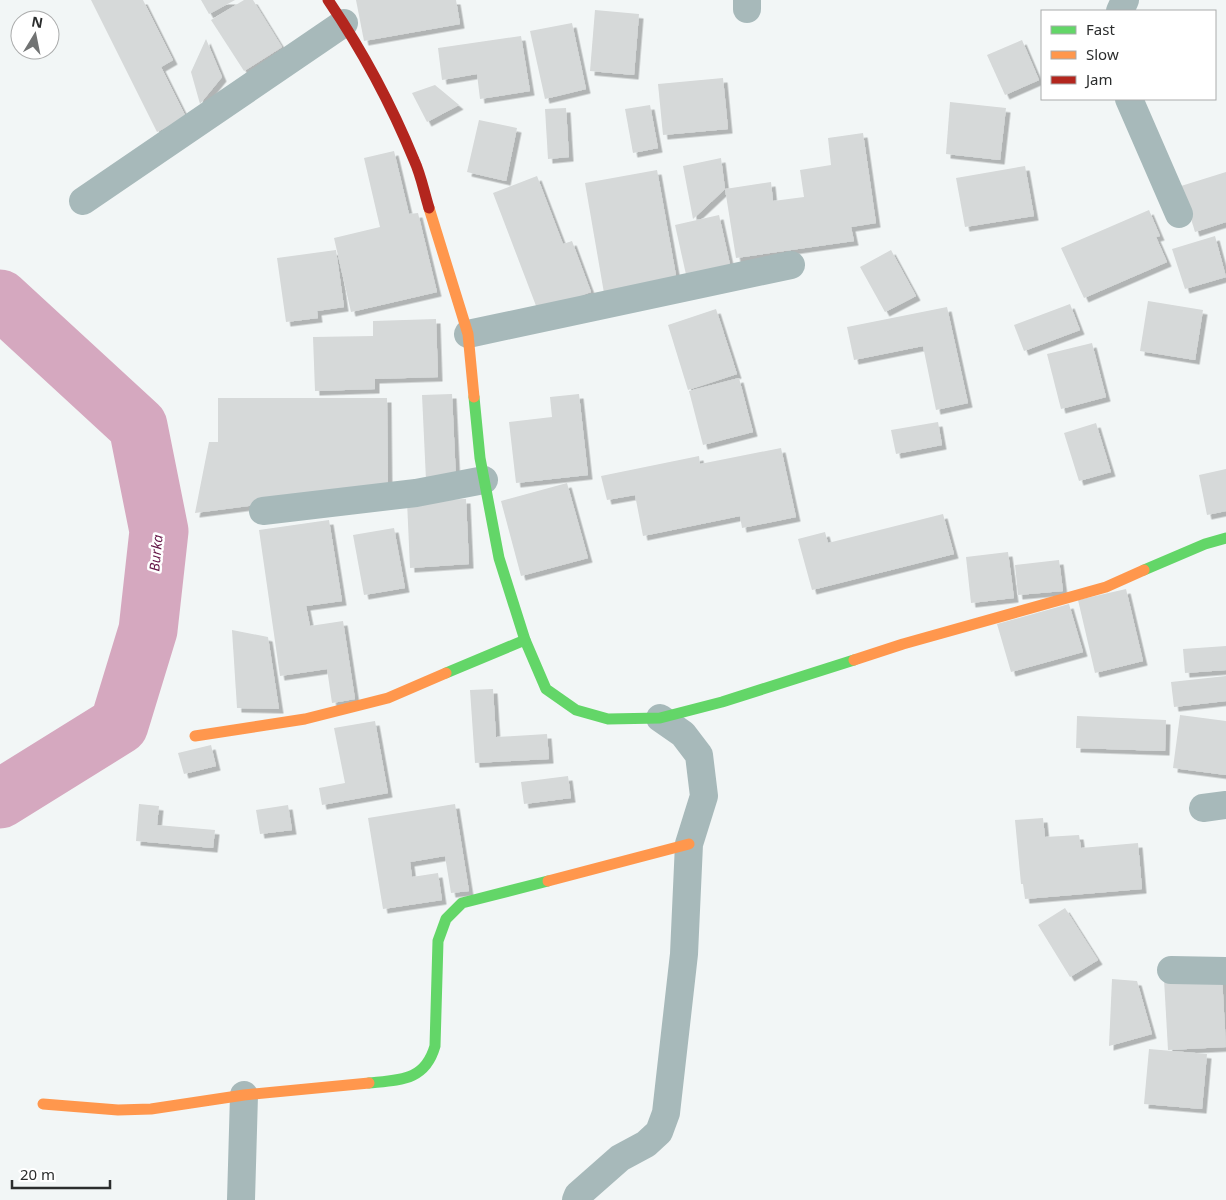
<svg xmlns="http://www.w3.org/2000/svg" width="1226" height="1200" font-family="'Noto Sans',sans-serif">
	<defs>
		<filter id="shadow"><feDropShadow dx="4.5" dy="4.5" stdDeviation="0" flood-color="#0004"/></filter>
	</defs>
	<rect width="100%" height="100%" fill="#f2f6f6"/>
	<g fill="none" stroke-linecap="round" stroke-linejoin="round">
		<!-- river -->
		<path stroke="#d5a8bf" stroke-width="59" d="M 0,299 L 138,426 L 159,531 L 148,630 L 119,725 L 0,799"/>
	</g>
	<!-- building -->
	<g fill="#d6d9d9" filter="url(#shadow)">
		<path d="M 91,0 L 143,0 L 173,60 L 161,67 L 186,117 L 157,132 Z"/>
		<path d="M 201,0 L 235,0 L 209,14 Z"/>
		<path d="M 244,0 L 253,0 L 282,47 L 244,71 L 211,20 Z"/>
		<path d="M 356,0 L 456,0 L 460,24 L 364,41 Z"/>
		<path d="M 595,10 L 639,14 L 634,75 L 590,71 Z"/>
		<path d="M 572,23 L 586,89 L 545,99 L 530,31 Z"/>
		<path d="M 521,36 L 530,91 L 480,99 L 477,74 L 442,80 L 438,48 Z"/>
		<path d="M 206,39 L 222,77 L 200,104 L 191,72 Z"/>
		<path d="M 1022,40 L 1039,80 L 1005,95 L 987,55 Z"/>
		<path d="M 723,78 L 728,129 L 663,135 L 658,84 Z"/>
		<path d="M 435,85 L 459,105 L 427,122 L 412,93 Z"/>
		<path d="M 950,102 L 1006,108 L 1000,160 L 946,154 Z"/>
		<path d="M 650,105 L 658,148 L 633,153 L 625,109 Z"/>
		<path d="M 566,108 L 569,157 L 548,159 L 545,109 Z"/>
		<path d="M 479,120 L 517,128 L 506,181 L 467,172 Z"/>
		<path d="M 863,133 L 876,223 L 851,227 L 854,241 L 736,258 L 725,189 L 771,182 L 773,201 L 804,197 L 800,170 L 831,165 L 828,138 Z"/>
		<path d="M 394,151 L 409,214 L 418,213 L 437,292 L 351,312 L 334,238 L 380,227 L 364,158 Z"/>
		<path d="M 721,158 L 725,189 L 693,219 L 683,166 Z"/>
		<path d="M 1025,166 L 1034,216 L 965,227 L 956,178 Z"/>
		<path d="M 657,170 L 677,281 L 604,293 L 585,183 Z"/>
		<path d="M 1226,172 L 1226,222 L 1195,232 L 1181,186 Z"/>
		<path d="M 537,176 L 563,244 L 572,241 L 591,292 L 538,311 L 493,193 Z"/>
		<path d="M 1149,210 L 1160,236 L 1156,237 L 1167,262 L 1084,298 L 1061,248 Z"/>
		<path d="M 719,215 L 731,269 L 687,279 L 675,225 Z"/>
		<path d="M 1215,236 L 1226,277 L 1185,289 L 1172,249 Z"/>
		<path d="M 336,250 L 344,307 L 317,311 L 318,318 L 286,322 L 277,258 Z"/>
		<path d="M 891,250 L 916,296 L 885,312 L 860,267 Z"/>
		<path d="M 1148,301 L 1203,310 L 1195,360 L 1140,351 Z"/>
		<path d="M 1070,304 L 1080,330 L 1024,351 L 1014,325 Z"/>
		<path d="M 947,307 L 968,403 L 936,410 L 923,346 L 854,360 L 847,327 Z"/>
		<path d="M 716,309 L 737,374 L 688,390 L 668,325 Z"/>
		<path d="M 436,319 L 438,377 L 375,379 L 375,389 L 315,391 L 313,337 L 373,336 L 373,321 Z"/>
		<path d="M 1092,343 L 1106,397 L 1061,409 L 1047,354 Z"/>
		<path d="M 739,378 L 753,432 L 703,445 L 689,391 Z"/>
		<path d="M 452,394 L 456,479 L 426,480 L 422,395 Z"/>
		<path d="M 579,394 L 588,475 L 516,483 L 509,422 L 552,417 L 550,397 Z"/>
		<path d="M 218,398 L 387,398 L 388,488 L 195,513 L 209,442 L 218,442 Z"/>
		<path d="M 938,422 L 942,445 L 896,454 L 891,430 Z"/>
		<path d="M 1096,423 L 1111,472 L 1079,481 L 1064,433 Z"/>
		<path d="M 781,448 L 796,517 L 742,528 L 740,516 L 643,536 L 635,495 L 607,500 L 601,476 L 699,456 L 700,464 Z"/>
		<path d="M 1226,469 L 1226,511 L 1207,515 L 1199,475 Z"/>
		<path d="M 567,483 L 588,558 L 521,576 L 501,501 Z"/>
		<path d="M 466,499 L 469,564 L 410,568 L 407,501 Z"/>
		<path d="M 943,514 L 954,554 L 812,590 L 798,539 L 825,532 L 828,543 Z"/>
		<path d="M 329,520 L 342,601 L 306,606 L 310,626 L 343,621 L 355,699 L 332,703 L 327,669 L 280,676 L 259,530 Z"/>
		<path d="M 394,528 L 405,588 L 364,595 L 353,535 Z"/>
		<path d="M 1008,552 L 1014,598 L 971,603 L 966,557 Z"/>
		<path d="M 1059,560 L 1063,591 L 1018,595 L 1015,565 Z"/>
		<path d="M 1126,589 L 1143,661 L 1095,673 L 1078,600 Z"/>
		<path d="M 1069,604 L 1083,652 L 1011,672 L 997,624 Z"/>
		<path d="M 232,630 L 268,637 L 279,709 L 237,708 Z"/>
		<path d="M 1226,646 L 1226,670 L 1185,673 L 1183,649 Z"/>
		<path d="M 1226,676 L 1226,701 L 1174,707 L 1171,682 Z"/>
		<path d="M 493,689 L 496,737 L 547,734 L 549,759 L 475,763 L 470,690 Z"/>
		<path d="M 1180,715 L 1226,721 L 1226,775 L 1173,768 Z"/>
		<path d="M 1077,716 L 1166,720 L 1165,751 L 1076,748 Z"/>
		<path d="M 375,721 L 388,793 L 322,805 L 319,788 L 345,783 L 334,728 Z"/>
		<path d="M 211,745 L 216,766 L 184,774 L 178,753 Z"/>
		<path d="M 568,776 L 571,798 L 524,804 L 521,782 Z"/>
		<path d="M 139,804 L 159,806 L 157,825 L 215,830 L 213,848 L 136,841 Z"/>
		<path d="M 455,804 L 469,891 L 451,893 L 445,856 L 410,862 L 412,877 L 438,873 L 442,900 L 383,909 L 368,818 Z"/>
		<path d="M 288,805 L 292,830 L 260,834 L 256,810 Z"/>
		<path d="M 1043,818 L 1045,837 L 1079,835 L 1081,848 L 1138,843 L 1142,889 L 1025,899 L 1023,884 L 1021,884 L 1015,820 Z"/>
		<path d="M 1065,908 L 1098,960 L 1070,977 L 1038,925 Z"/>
		<path d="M 1222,976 L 1226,1047 L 1168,1050 L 1164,979 Z"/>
		<path d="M 1112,979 L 1137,981 L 1152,1034 L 1109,1046 Z"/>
		<path d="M 1149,1049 L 1207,1054 L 1202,1109 L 1144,1104 Z"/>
	</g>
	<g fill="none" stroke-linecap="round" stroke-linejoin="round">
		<!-- street -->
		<g stroke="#a7b9ba" stroke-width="28">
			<path d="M 747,9 L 747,0"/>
			<path d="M 1120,11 L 1125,0"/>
			<path d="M 1129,99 L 1179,214"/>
			<path d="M 83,201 L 344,23"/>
			<path d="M 468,334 L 791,265"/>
			<path d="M 263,511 L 416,493 L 484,480"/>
			<path d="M 1203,808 L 1226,805"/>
			<path d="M 1171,970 L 1226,971"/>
			<path d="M 241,1200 L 244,1095"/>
			<path d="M 576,1200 L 578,1195 L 620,1158 L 646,1144 L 659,1132 L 666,1113 L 684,954 L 689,844 L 704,796 L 699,755 L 683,734 L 660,718"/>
		</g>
		<!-- fast -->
		<g stroke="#63d668" stroke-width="11">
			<path d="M 474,397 L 480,458 L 499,558 L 525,640 L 546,689 L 576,710 L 608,719 L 660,718 L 722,702 L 854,660"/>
			<path d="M 1144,570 L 1205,544 L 1226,538"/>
			<path d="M 446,673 L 525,640"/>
			<path d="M 369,1083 C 400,1080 425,1081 435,1046 L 438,941 L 446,919 L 462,903 L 548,881"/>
		</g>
		<!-- slow -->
		<g stroke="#ff974d" stroke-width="11">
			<path d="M 429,208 L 468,334 L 474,397"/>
			<path d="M 854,660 L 903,644 L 1106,587 L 1144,570"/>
			<path d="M 195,736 L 305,719 L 388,698 L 446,673"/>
			<path d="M 548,881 L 689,844"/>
			<path d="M 43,1104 L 118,1110 L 151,1109 L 244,1095 L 369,1083"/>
		</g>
		<!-- jam -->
		<path stroke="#b3261e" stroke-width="11" d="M 328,0 C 362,50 391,104 414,160 C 421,175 424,192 429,208"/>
	</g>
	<g text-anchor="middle" stroke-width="5" stroke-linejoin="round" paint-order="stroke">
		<!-- water labels -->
		<g font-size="14" font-style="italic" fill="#631445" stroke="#fff">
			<text transform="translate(156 553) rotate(-85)" y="5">Burka</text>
		</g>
	</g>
	<!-- legend -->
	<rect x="1041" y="10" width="175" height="90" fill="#ffffff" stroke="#aaabab"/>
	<rect x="1051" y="26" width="25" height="8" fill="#63d668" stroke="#aaabab"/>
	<text x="1086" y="35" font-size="15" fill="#2b2d2d">Fast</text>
	<rect x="1051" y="51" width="25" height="8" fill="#ff974d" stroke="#aaabab"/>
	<text x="1086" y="60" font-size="15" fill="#2b2d2d">Slow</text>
	<rect x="1051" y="76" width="25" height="8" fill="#b3261e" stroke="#aaabab"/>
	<text x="1086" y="85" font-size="15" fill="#2b2d2d">Jam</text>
	<!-- north arrow -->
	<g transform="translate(35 35) rotate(10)"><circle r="24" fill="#ffffff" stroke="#aaabab"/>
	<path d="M0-4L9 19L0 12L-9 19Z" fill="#717373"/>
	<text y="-8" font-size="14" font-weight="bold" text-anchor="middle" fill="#2b2d2d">N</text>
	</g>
	<!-- scale -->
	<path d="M12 1180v8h98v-8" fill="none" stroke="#2b2d2d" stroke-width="2.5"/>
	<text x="20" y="1180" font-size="15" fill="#2b2d2d" stroke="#ffffff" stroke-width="4" paint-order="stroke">20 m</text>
</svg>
